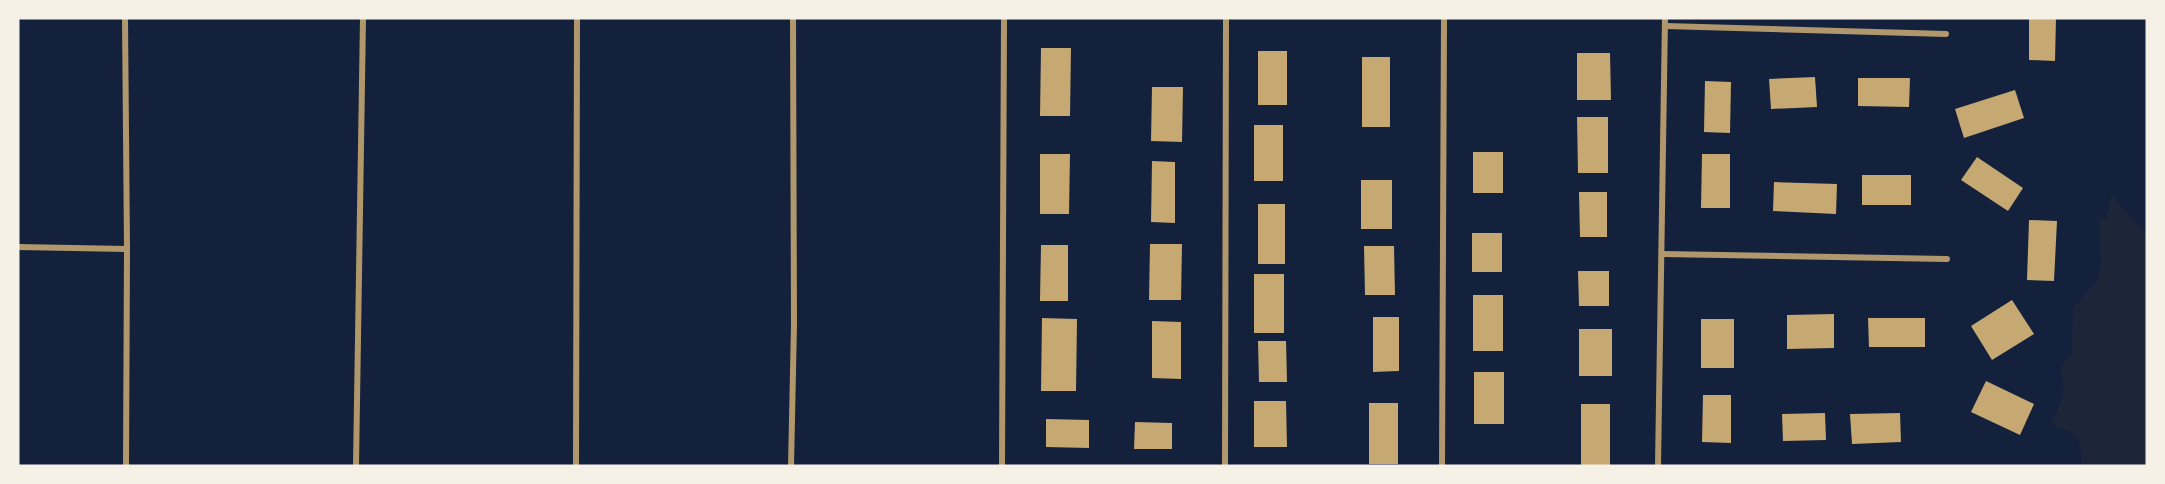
<svg xmlns="http://www.w3.org/2000/svg" width="2165" height="484" font-family="'Varela Round',sans-serif">
	<rect width="100%" height="100%" fill="#14213d"/>
	<!-- green -->
	<path fill="#1d2539" d="M 2111,194 L 2147,236 L 2147,466 L 2083,466 C 2079,437 2080,434 2051,424 C 2062,401 2068,393 2060,368 L 2072,354 L 2073,308 L 2097,281 L 2101,264 L 2099,218 L 2107,219 Z"/>
	<!-- building -->
	<g fill="#c6a872">
		<path d="M 2029,18 L 2056,18 L 2055,61 L 2029,60 Z"/>
		<path d="M 1041,48 L 1071,48 L 1070,116 L 1040,116 Z"/>
		<rect x="1258" y="51" width="29" height="54"/>
		<path d="M 1577,53 L 1610,53 L 1611,100 L 1577,100 Z"/>
		<rect x="1362" y="57" width="28" height="70"/>
		<path d="M 1815,77 L 1817,107 L 1771,109 L 1769,79 Z"/>
		<path d="M 1858,78 L 1910,78 L 1909,107 L 1858,106 Z"/>
		<path d="M 1705,81 L 1731,82 L 1730,133 L 1704,132 Z"/>
		<path d="M 1152,87 L 1183,87 L 1182,142 L 1151,141 Z"/>
		<path d="M 2015,90 L 2024,118 L 1964,138 L 1955,109 Z"/>
		<path d="M 1577,117 L 1608,117 L 1608,173 L 1578,173 Z"/>
		<rect x="1254" y="125" width="29" height="56"/>
		<rect x="1473" y="152" width="30" height="41"/>
		<path d="M 1040,154 L 1070,154 L 1069,214 L 1040,214 Z"/>
		<path d="M 1702,154 L 1730,154 L 1730,208 L 1701,208 Z"/>
		<path d="M 1977,157 L 2023,188 L 2008,211 L 1961,180 Z"/>
		<path d="M 1152,161 L 1175,162 L 1175,223 L 1151,222 Z"/>
		<rect x="1862" y="175" width="49" height="30"/>
		<rect x="1361" y="180" width="31" height="49"/>
		<path d="M 1774,182 L 1837,184 L 1836,214 L 1773,211 Z"/>
		<path d="M 1579,192 L 1607,192 L 1607,237 L 1580,237 Z"/>
		<rect x="1258" y="204" width="27" height="60"/>
		<path d="M 2029,220 L 2057,221 L 2054,281 L 2027,280 Z"/>
		<rect x="1472" y="233" width="30" height="39"/>
		<path d="M 1150,244 L 1182,244 L 1181,300 L 1149,300 Z"/>
		<path d="M 1041,245 L 1068,245 L 1068,301 L 1040,301 Z"/>
		<path d="M 1364,246 L 1394,246 L 1395,295 L 1365,295 Z"/>
		<path d="M 1578,271 L 1609,271 L 1609,306 L 1579,306 Z"/>
		<rect x="1254" y="274" width="30" height="59"/>
		<rect x="1473" y="295" width="30" height="56"/>
		<path d="M 2012,300 L 2034,334 L 1992,360 L 1971,326 Z"/>
		<path d="M 1834,314 L 1834,348 L 1787,349 L 1787,315 Z"/>
		<path d="M 1373,317 L 1399,317 L 1399,371 L 1373,372 Z"/>
		<path d="M 1042,318 L 1077,319 L 1076,391 L 1041,391 Z"/>
		<path d="M 1868,318 L 1925,318 L 1925,347 L 1869,347 Z"/>
		<rect x="1701" y="319" width="33" height="49"/>
		<path d="M 1152,321 L 1181,322 L 1181,379 L 1152,378 Z"/>
		<rect x="1579" y="329" width="33" height="47"/>
		<path d="M 1258,341 L 1286,341 L 1287,382 L 1259,382 Z"/>
		<rect x="1474" y="372" width="30" height="52"/>
		<path d="M 1986,381 L 2034,404 L 2020,435 L 1971,412 Z"/>
		<path d="M 1703,395 L 1731,395 L 1731,443 L 1702,442 Z"/>
		<path d="M 1254,401 L 1286,401 L 1287,447 L 1254,447 Z"/>
		<rect x="1369" y="403" width="29" height="61"/>
		<rect x="1581" y="404" width="29" height="61"/>
		<path d="M 1825,413 L 1826,440 L 1783,441 L 1782,414 Z"/>
		<path d="M 1900,413 L 1901,442 L 1852,444 L 1850,414 Z"/>
		<path d="M 1046,419 L 1089,420 L 1089,448 L 1046,447 Z"/>
		<path d="M 1135,422 L 1172,423 L 1172,449 L 1134,449 Z"/>
	</g>
	<g fill="none" stroke-linecap="round" stroke-linejoin="round">
		<!-- minor -->
		<g stroke="#b1986c" stroke-width="6">
			<path d="M 125,18 L 127,249 L 126,466"/>
			<path d="M 1665,26 L 1946,34"/>
			<path d="M 18,247 L 127,249"/>
			<path d="M 1662,254 L 1947,259"/>
			<path d="M 356,466 L 363,18"/>
			<path d="M 576,466 L 577,18"/>
			<path d="M 791,466 L 794,324 L 793,18"/>
			<path d="M 1002,466 L 1004,18"/>
			<path d="M 1225,466 L 1226,18"/>
			<path d="M 1442,466 L 1444,18"/>
			<path d="M 1658,466 L 1665,18"/>
		</g>
	</g>
	<!-- border -->
	<rect width="2165" height="484" fill="none" stroke="#f6f1e7" stroke-width="39"/>
</svg>
